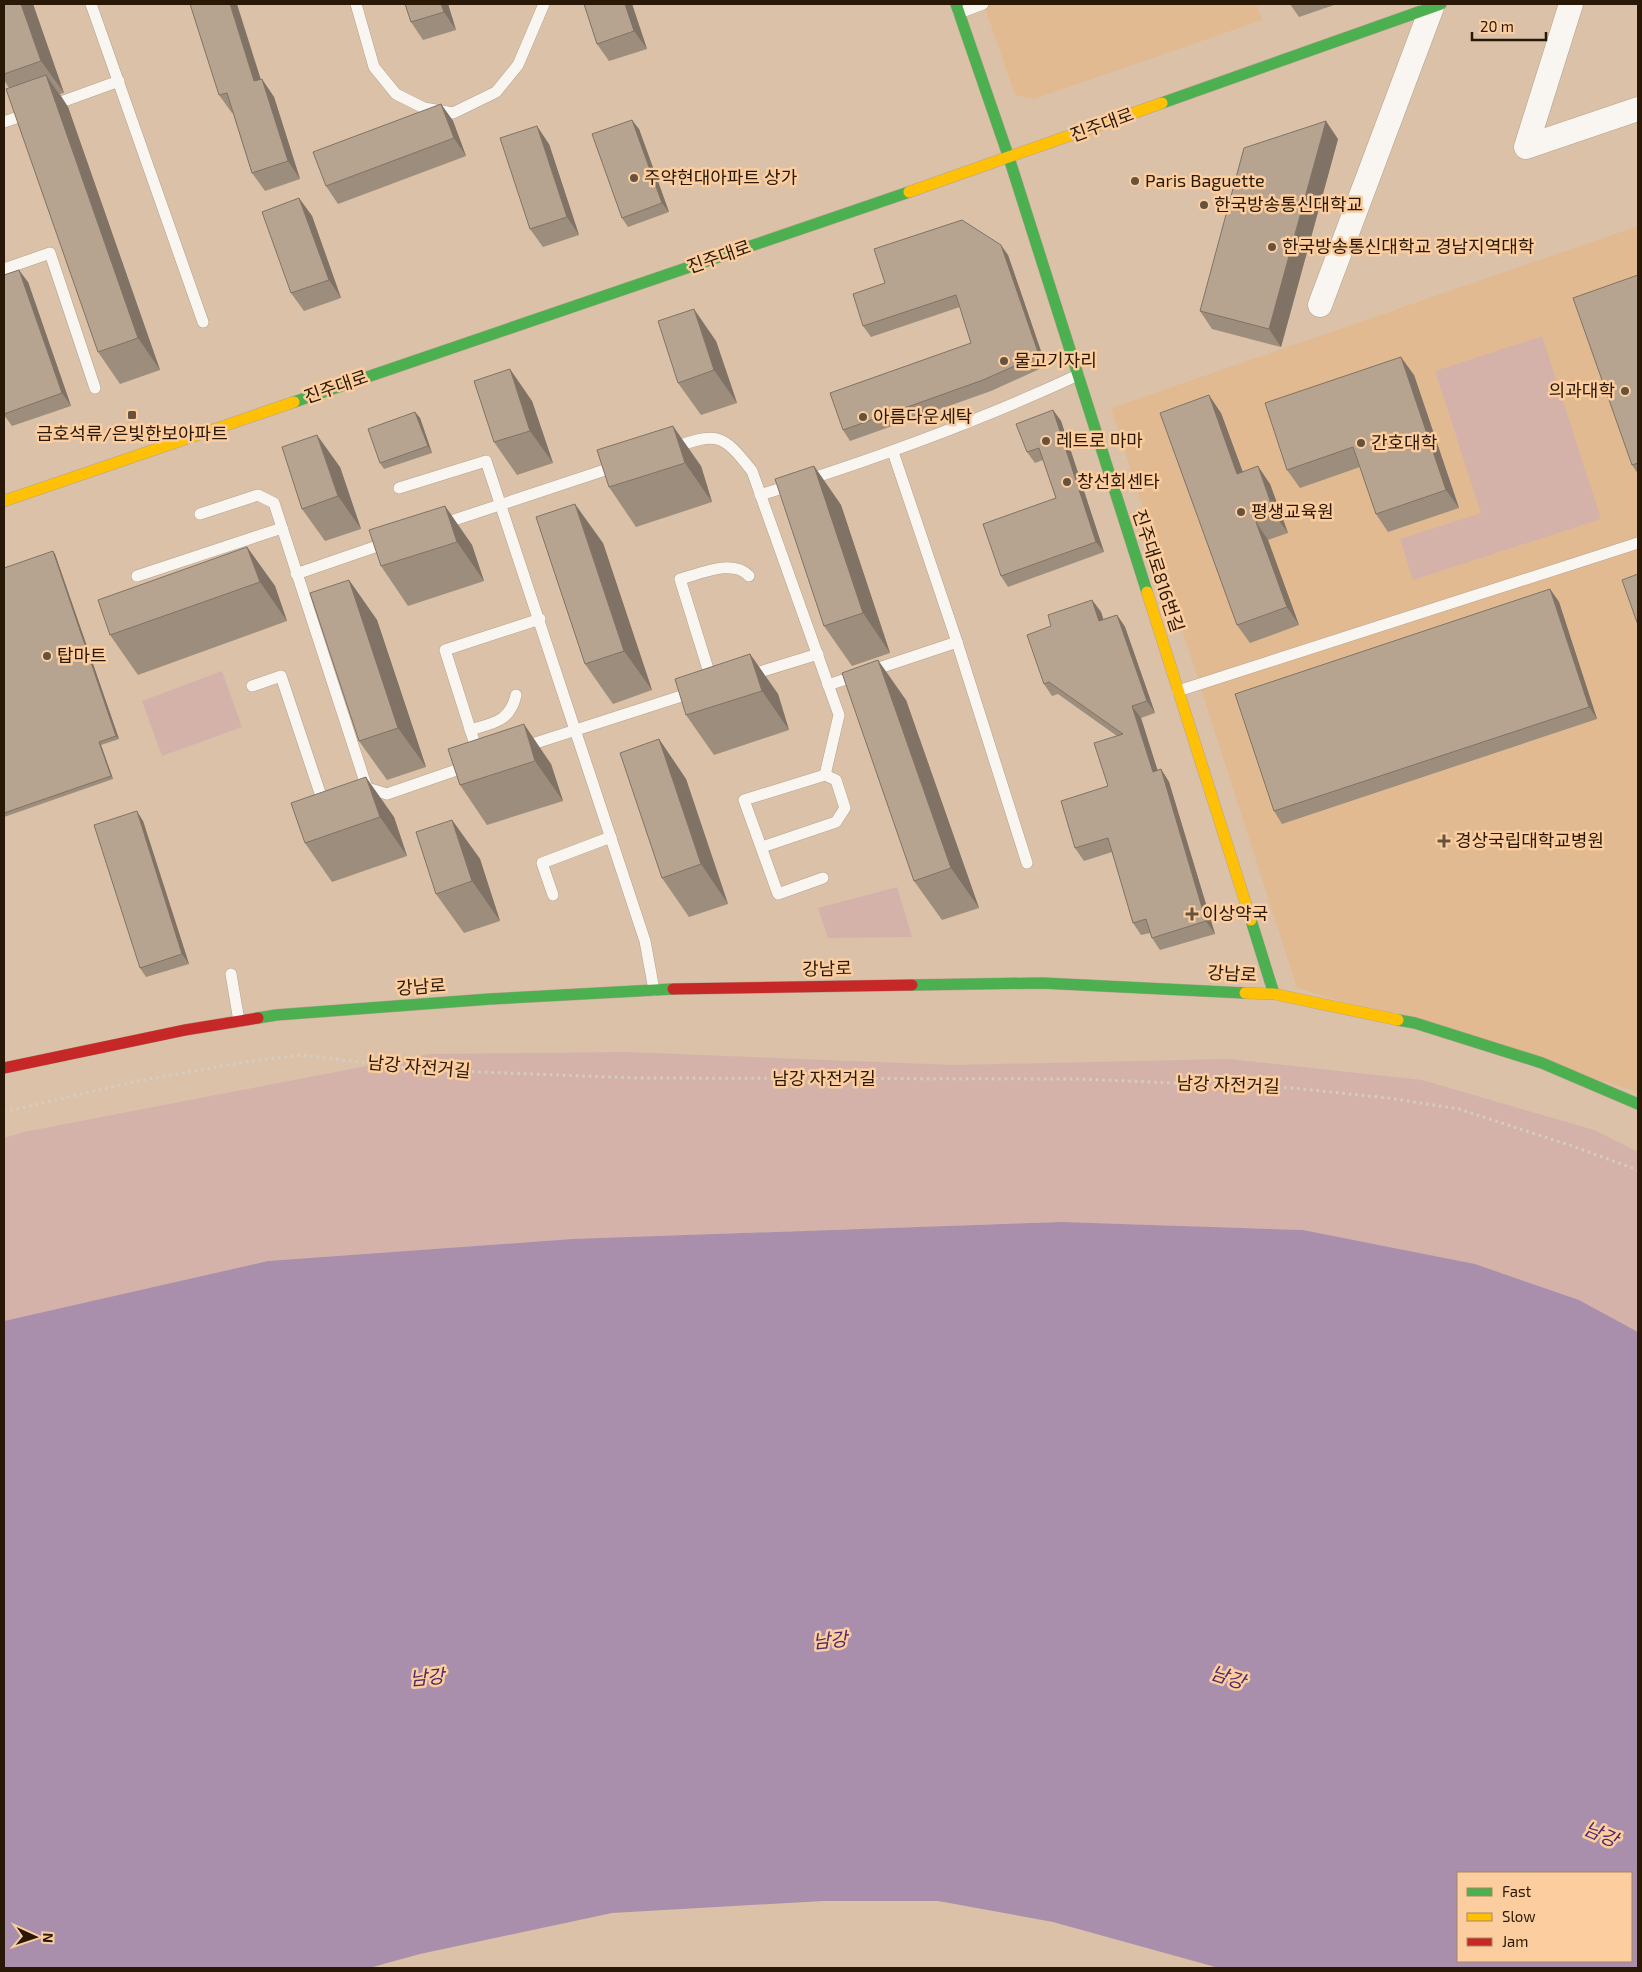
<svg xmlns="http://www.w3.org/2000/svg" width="1642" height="1972" font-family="'Exo 2','Noto Sans KR',sans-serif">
	<rect width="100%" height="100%" fill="#dac1a8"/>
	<!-- built -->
	<g fill="#e1ba92">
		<path d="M 988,4 L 1256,4 L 1262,20 L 1034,99 L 1015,95 L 984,5 Z"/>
		<path d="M 1638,226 L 1638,1092 L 1297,988 L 1111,408 Z"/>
	</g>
	<!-- green -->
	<g fill="#d4b2aa">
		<path d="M 1542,336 L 1601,519 L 1413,580 L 1400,539 L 1481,513 L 1435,371 Z"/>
		<path d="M 222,671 L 242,727 L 162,756 L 142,701 Z"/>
		<path d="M 897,887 L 912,937 L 828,938 L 818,908 Z"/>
		<path d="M 626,1052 L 954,1065 L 1229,1059 L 1422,1080 L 1594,1130 L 1638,1152 L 1638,1332 L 1579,1300 L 1475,1264 L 1303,1230 L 1062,1222 L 572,1239 L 268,1261 L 4,1321 L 4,1138 L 24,1132 L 429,1054 Z"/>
	</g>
	<!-- water -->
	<path fill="#a98fac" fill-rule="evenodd" d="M 1062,1222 L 1303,1230 L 1475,1264 L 1579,1300 L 1638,1332 L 1638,1968 L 1219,1968 L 1053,1922 L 938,1901 L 823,1901 L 612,1913 L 420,1954 L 369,1968 L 4,1968 L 4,1321 L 268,1261 L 572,1239 ZM 1458,1873 L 1631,1873 L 1631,1961 L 1458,1961 Z"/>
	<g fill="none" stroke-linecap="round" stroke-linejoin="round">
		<defs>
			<g id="lane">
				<path d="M 91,4 L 203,322"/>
				<path d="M 356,4 L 374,67 L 396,94 L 424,108 L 453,113 L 496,92 L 518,65 L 544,4"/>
				<path d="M 959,13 L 983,4"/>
				<path d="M 50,106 L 119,81"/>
				<path d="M 4,122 L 30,113"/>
				<path d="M 4,269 L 50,253 L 95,388"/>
				<path d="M 672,448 C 718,432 722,433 752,471 L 839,715 L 825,775 L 744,800 L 778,894 L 823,878"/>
				<path d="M 893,452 L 957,642 L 1027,863"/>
				<path d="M 807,480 C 899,450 990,416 1078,375"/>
				<path d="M 399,488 L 486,461 L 645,941 L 654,990"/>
				<path d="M 760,495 L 792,485"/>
				<path d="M 200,514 L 258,495 L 274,503 L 367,788"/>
				<path d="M 442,524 L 617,466"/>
				<path d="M 296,574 L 389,542"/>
				<path d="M 137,576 L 282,528"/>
				<path d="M 747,676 L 818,654"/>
				<path d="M 712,682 L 680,579 C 700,574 733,558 749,576"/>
				<path d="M 828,685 L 957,642"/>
				<path d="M 252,686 L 281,676 L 323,802 L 328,800"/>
				<path d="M 1178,691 L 1638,543"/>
				<path d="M 470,730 C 493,723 510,722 516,695"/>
				<path d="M 523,747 L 694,692"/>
				<path d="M 478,754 L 445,650 L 540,619"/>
				<path d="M 362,789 L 367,788 L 387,794 L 468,766"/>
				<path d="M 762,847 L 836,822 L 845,808 L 836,780 L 825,775"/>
				<path d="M 553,895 L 542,863 L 611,837"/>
				<path d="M 231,974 L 239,1021"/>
			</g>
			<g id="street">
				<path d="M 1571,4 L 1526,147 L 1638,109"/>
				<path d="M 1320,305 L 1432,7"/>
			</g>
			<g id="fast">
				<path d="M 956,4 L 1009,158 L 1147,592"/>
				<path d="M 1162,103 L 1441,4"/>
				<path d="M 294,402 L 909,192"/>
				<path d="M 1251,920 L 1274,994"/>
				<path d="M 912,985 L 1042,983 L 1245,993"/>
				<path d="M 258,1018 L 276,1015 L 490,999 L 673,989"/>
				<path d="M 1398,1020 L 1415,1023 L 1542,1063 L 1638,1104"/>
			</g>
			<g id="slow">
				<path d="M 909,192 L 1162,103"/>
				<path d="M 4,501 L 294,402"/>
				<path d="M 1147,592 L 1251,920"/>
				<path d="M 1245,993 L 1274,994 L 1398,1020"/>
			</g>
			<g id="jam">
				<path d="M 673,989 L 912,985"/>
				<path d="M 4,1068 L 185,1030 L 258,1018"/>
			</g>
		</defs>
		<!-- lane casing -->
		<use href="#lane" stroke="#b5a28e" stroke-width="12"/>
		<!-- street casing -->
		<use href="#street" stroke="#b5a28e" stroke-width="25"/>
		<!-- fast casing -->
		<use href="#fast" stroke="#b5a28e" stroke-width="12"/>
		<!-- slow casing -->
		<use href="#slow" stroke="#b5a28e" stroke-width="12"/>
		<!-- jam casing -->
		<use href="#jam" stroke="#b5a28e" stroke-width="12"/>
		<!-- path -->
		<path stroke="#d5cdc4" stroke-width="3" stroke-dasharray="2.5 4" stroke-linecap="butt" d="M 4,1112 L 137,1081 L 246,1062 L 302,1055 L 425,1070 L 638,1078 L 1080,1079 L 1293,1088 L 1388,1098 L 1459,1109 L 1572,1146 L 1638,1170"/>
		<!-- lane -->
		<use href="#lane" stroke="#f9f6f2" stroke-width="11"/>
		<!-- street -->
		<use href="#street" stroke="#f9f6f2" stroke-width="24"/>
		<!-- fast -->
		<use href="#fast" stroke="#4caf50" stroke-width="11"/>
		<!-- slow -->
		<use href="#slow" stroke="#ffc107" stroke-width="11"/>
		<!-- jam -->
		<use href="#jam" stroke="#c62828" stroke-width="11"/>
	</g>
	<!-- wall -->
	<g fill="#9d8d7c">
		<path d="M 4,4 L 33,4 L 64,93 L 60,94 L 68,107 L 160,370 L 120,384 L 98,352 L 9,88 L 4,80 Z"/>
		<path d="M 405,4 L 448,4 L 456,30 L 423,40 L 411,22 Z"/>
		<path d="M 584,4 L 632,4 L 647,49 L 609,61 L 597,44 Z"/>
		<path d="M 1290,4 L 1337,4 L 1299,17 Z"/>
		<path d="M 261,79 L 274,97 L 300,179 L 265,191 L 252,173 L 233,113 L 232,113 L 219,95 Z"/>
		<path d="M 441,104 L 453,121 L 466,156 L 338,204 L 326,186 Z"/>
		<path d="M 639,129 L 669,212 L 628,227 L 622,218 Z"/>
		<path d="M 1338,139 L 1281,347 L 1212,329 L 1200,311 Z"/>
		<path d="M 549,144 L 579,235 L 543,247 L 530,229 Z"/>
		<path d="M 299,198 L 312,216 L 341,298 L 304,311 L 291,293 Z"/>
		<path d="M 1008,255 L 1046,366 L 991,391 L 850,441 L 843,430 L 971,343 L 960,307 L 871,337 L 863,326 Z"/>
		<path d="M 4,275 L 28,282 L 71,406 L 12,426 L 4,415 Z"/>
		<path d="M 1638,275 L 1638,474 L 1632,465 Z"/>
		<path d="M 716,341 L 737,403 L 701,415 L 678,383 Z"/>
		<path d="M 1414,375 L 1459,508 L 1388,532 L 1376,514 L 1360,467 L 1300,488 L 1287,470 Z"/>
		<path d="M 532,401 L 553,463 L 517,475 L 494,442 Z"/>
		<path d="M 1053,410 L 1061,421 L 1104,552 L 1008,587 L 1001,576 L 1056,498 L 1043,460 L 1035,463 L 1027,452 Z"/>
		<path d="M 415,412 L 420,418 L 432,453 L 384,469 L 380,463 Z"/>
		<path d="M 1221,413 L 1243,472 L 1270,484 L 1288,533 L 1268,540 L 1299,625 L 1250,643 L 1237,625 Z"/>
		<path d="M 597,450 L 701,466 L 712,502 L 636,527 L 609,487 Z"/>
		<path d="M 814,466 L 841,505 L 890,653 L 852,666 L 824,626 Z"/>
		<path d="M 340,467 L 361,529 L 325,541 L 302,509 Z"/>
		<path d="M 445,506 L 472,545 L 484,581 L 408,606 L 381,566 Z"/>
		<path d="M 603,543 L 652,690 L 613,704 L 585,664 Z"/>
		<path d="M 247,547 L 275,586 L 287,621 L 138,675 L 110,635 Z"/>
		<path d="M 55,554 L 119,739 L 101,745 L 113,779 L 4,817 L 4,568 Z"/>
		<path d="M 349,580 L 377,620 L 426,767 L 387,780 L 359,741 Z"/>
		<path d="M 1550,589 L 1559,602 L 1597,719 L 1282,824 L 1274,811 Z"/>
		<path d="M 1092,600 L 1101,612 L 1103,619 L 1117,615 L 1125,627 L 1155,713 L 1141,718 L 1157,770 L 1161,769 L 1169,782 L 1215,934 L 1160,950 L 1152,938 L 1150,933 L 1141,935 L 1133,923 L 1112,852 L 1084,861 L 1075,848 L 1108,786 L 1117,736 L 1058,694 L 1052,696 L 1044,684 L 1051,626 Z"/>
		<path d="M 750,654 L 778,694 L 789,730 L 714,755 L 686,715 Z"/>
		<path d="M 906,700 L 979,908 L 942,920 L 914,881 Z"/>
		<path d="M 659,739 L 686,779 L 728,904 L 689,917 L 662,878 Z"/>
		<path d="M 448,749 L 551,764 L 563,801 L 487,825 L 460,785 Z"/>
		<path d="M 291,803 L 394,817 L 407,856 L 332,882 L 305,843 Z"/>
		<path d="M 452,820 L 480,859 L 500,921 L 464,933 L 436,894 Z"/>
		<path d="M 143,821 L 189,964 L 146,977 L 140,968 Z"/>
	</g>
	<!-- shaded-wall -->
	<g fill="#807365">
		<path d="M 21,4 L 33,4 L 64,93 L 41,61 Z"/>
		<path d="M 230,4 L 237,4 L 267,99 L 254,81 Z"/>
		<path d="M 441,4 L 448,4 L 456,30 L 444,12 Z"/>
		<path d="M 625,4 L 632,4 L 647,49 L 634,31 Z"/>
		<path d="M 46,75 L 68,107 L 160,370 L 138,338 Z"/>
		<path d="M 262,79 L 274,97 L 300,179 L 288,161 Z"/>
		<path d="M 441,104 L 453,121 L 466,156 L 454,138 Z"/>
		<path d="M 632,120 L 639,129 L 669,212 L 662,203 Z"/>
		<path d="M 1326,121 L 1338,139 L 1281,347 L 1269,329 Z"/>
		<path d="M 537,126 L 549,144 L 579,235 L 567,217 Z"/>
		<path d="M 299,198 L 312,216 L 341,298 L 329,280 Z"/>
		<path d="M 1001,245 L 1008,255 L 1046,366 L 1039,355 Z"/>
		<path d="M 19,270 L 28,282 L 71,406 L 62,393 Z"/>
		<path d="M 694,309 L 716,341 L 737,403 L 714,370 Z"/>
		<path d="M 1401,357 L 1414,375 L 1459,508 L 1446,490 Z"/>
		<path d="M 510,369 L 532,401 L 553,463 L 530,431 Z"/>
		<path d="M 1209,395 L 1221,413 L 1250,492 L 1237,474 Z"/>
		<path d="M 1053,410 L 1061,421 L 1104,552 L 1096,542 Z"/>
		<path d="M 415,412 L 420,418 L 432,453 L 428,446 Z"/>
		<path d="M 673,426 L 701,466 L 712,502 L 685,463 Z"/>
		<path d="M 317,435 L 340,467 L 361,529 L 338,496 Z"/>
		<path d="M 814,466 L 841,505 L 890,653 L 863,613 Z"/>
		<path d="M 1258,466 L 1270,484 L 1288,533 L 1275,515 Z"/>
		<path d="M 575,504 L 603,543 L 652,690 L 624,651 Z"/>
		<path d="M 445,506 L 472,545 L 484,581 L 457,542 Z"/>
		<path d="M 1256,522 L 1268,540 L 1299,625 L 1287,607 Z"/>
		<path d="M 247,547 L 275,586 L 287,621 L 260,582 Z"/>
		<path d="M 53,551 L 55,554 L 119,739 L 116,736 Z"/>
		<path d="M 349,580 L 377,620 L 426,767 L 398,728 Z"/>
		<path d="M 1550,589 L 1559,602 L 1597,719 L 1589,707 Z"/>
		<path d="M 1092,600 L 1101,612 L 1108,633 L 1099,621 Z"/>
		<path d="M 1117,615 L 1125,627 L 1155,713 L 1147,701 Z"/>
		<path d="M 750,654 L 778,694 L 789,730 L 762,691 Z"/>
		<path d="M 878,660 L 906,700 L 979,908 L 951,868 Z"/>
		<path d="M 1132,706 L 1141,718 L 1162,784 L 1153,772 Z"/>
		<path d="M 524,724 L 551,764 L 563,801 L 535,761 Z"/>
		<path d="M 659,739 L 686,779 L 728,904 L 701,864 Z"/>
		<path d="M 99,742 L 101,745 L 113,779 L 111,776 Z"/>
		<path d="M 1161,769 L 1169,782 L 1215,934 L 1206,921 Z"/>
		<path d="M 366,777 L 394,817 L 407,856 L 380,817 Z"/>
		<path d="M 137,811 L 143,821 L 189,964 L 182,954 Z"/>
		<path d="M 452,820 L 480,859 L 500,921 L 472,881 Z"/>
	</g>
	<!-- building -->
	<g fill="#b7a490" stroke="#807365">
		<path d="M 4,4 L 21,4 L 41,61 L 4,74 Z"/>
		<path d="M 190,4 L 230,4 L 254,81 L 262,79 L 288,161 L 252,173 L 227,93 L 219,95 Z"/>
		<path d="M 405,4 L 441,4 L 444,12 L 411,22 Z"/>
		<path d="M 584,4 L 625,4 L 634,31 L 597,44 Z"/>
		<path d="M 46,75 L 138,338 L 98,352 L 6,89 Z"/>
		<path d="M 441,104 L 454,138 L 326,186 L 313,152 Z"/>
		<path d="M 632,120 L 662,203 L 622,218 L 592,134 Z"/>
		<path d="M 1326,121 L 1269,329 L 1200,311 L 1244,148 Z"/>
		<path d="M 537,126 L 567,217 L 530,229 L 500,138 Z"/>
		<path d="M 299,198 L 329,280 L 291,293 L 262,212 Z"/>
		<path d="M 962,220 L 1001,245 L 1039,355 L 983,380 L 843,430 L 830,393 L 971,343 L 956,295 L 863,326 L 853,294 L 885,283 L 874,249 Z"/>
		<path d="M 19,270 L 62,393 L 4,414 L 4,275 Z"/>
		<path d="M 1638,275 L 1638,463 L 1632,465 L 1573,298 Z"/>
		<path d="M 694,309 L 714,370 L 678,383 L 658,321 Z"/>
		<path d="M 1401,357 L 1446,490 L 1376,514 L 1353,447 L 1287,470 L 1265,403 Z"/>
		<path d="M 510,369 L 530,431 L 494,442 L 474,381 Z"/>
		<path d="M 1209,395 L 1237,474 L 1258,466 L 1275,515 L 1256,522 L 1287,607 L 1237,625 L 1160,413 Z"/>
		<path d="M 1053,410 L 1096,542 L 1001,576 L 983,524 L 1056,498 L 1039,448 L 1027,452 L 1016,424 Z"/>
		<path d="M 415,412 L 428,446 L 380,463 L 368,429 Z"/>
		<path d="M 673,426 L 685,463 L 609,487 L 597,450 Z"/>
		<path d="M 317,435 L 338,496 L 302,509 L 282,447 Z"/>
		<path d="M 814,466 L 863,613 L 824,626 L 775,479 Z"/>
		<path d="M 575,504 L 624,651 L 585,664 L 536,517 Z"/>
		<path d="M 445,506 L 457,542 L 381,566 L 369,530 Z"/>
		<path d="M 247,547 L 260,582 L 110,635 L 98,600 Z"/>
		<path d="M 53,551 L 116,736 L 99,742 L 111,776 L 4,813 L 4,568 Z"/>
		<path d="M 1638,574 L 1638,625 L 1622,580 Z"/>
		<path d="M 349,580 L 398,728 L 359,741 L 310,593 Z"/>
		<path d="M 1550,589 L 1589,707 L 1274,811 L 1235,694 Z"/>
		<path d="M 1092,600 L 1099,621 L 1117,615 L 1147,701 L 1132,706 L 1153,772 L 1161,769 L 1206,921 L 1152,938 L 1146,919 L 1133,923 L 1108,838 L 1075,848 L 1061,801 L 1108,786 L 1094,743 L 1123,734 L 1049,682 L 1044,684 L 1027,635 L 1051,626 L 1048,615 Z"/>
		<path d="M 750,654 L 762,691 L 686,715 L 675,679 Z"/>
		<path d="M 878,660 L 951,868 L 914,881 L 842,673 Z"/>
		<path d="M 524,724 L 535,761 L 460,785 L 448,749 Z"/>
		<path d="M 659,739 L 701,864 L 662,878 L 620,753 Z"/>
		<path d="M 366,777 L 380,817 L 305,843 L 291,803 Z"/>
		<path d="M 137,811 L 182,954 L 140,968 L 94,825 Z"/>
		<path d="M 452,820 L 472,881 L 436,894 L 416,832 Z"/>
	</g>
	<!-- markers -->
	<g fill="#66533e" stroke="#fcce9f" stroke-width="2">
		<circle cx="634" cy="178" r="5"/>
		<circle cx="1135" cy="181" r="5"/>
		<circle cx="1204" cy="205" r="5"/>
		<circle cx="1272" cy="247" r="5"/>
		<circle cx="1004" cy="361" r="5"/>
		<circle cx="1625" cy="391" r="5"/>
		<rect x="127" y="410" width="10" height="10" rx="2.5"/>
		<circle cx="863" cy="417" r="5"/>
		<circle cx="1046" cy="441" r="5"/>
		<circle cx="1361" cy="443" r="5"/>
		<circle cx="1067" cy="482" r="5"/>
		<circle cx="1241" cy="512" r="5"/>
		<circle cx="47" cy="656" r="5"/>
		<path d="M1441.5 833.5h5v5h5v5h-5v5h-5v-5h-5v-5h5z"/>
		<path d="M1189.5 906.5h5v5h5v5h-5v5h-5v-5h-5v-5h5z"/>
	</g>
	<g text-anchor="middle" stroke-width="5" stroke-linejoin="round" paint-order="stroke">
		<!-- street labels -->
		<g font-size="18" fill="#281805" stroke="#fcce9f">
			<text transform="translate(1102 125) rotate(-20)" y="6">진주대로</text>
			<text transform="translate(719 257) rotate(-19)" y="6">진주대로</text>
			<text transform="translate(336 387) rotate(-19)" y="6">진주대로</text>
			<text transform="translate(1158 571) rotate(72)" y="6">진주대로816번길</text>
			<text transform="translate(827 969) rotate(-1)" y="6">강남로</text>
			<text transform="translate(1232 974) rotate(3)" y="6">강남로</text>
			<text transform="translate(421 987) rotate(-4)" y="6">강남로</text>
			<text transform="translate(419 1067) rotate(5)" y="6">남강 자전거길</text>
			<text x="824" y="1085">남강 자전거길</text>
			<text transform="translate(1228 1085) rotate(2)" y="6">남강 자전거길</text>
		</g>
		<!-- poi labels -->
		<g font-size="18" fill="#281805" stroke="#fcce9f" text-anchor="start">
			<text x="644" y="184">주약현대아파트 상가</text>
			<text x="1145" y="187">Paris Baguette</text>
			<text x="1214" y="211">한국방송통신대학교</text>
			<text x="1282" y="253">한국방송통신대학교 경남지역대학</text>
			<text x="1014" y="367">물고기자리</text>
			<text x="1615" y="397" text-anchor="end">의과대학</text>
			<text x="873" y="423">아름다운세탁</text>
			<text x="132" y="440" text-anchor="middle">금호석류/은빛한보아파트</text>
			<text x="1056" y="447">레트로 마마</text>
			<text x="1371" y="449">간호대학</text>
			<text x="1077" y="488">창선회센타</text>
			<text x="1251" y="518">평생교육원</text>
			<text x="57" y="662">탑마트</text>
			<text x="1455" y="847">경상국립대학교병원</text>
			<text x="1202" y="920">이상약국</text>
		</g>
		<!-- water labels -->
		<g font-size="19" font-style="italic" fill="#4d286a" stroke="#fcce9f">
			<text transform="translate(830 1640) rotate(-5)" y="7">남강</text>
			<text transform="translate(427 1677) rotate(-5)" y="7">남강</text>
			<text transform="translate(1228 1677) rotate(18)" y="7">남강</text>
			<text transform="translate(1601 1834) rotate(23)" y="7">남강</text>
		</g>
	</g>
	<!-- border -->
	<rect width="1642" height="1972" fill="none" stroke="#281805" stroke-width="10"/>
	<!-- legend -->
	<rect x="1457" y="1872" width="175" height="90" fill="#fcce9f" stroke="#a78561"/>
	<rect x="1467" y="1888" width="25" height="8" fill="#4caf50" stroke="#a78561"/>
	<text x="1502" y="1897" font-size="15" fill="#281805">Fast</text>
	<rect x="1467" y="1913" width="25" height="8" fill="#ffc107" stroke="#a78561"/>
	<text x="1502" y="1922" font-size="15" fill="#281805">Slow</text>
	<rect x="1467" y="1938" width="25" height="8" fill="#c62828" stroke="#a78561"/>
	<text x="1502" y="1947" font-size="15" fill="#281805">Jam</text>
	<!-- north arrow -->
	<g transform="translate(35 1937) rotate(93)" stroke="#fcce9f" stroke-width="4" paint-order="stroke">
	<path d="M0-4L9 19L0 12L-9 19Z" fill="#281805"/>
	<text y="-8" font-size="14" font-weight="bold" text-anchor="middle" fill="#281805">N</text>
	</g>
	<!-- scale -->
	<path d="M1472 32v8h74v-8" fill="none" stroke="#281805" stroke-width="2.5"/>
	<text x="1480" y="32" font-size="15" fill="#281805" stroke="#fcce9f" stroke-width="4" paint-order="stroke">20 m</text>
</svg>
